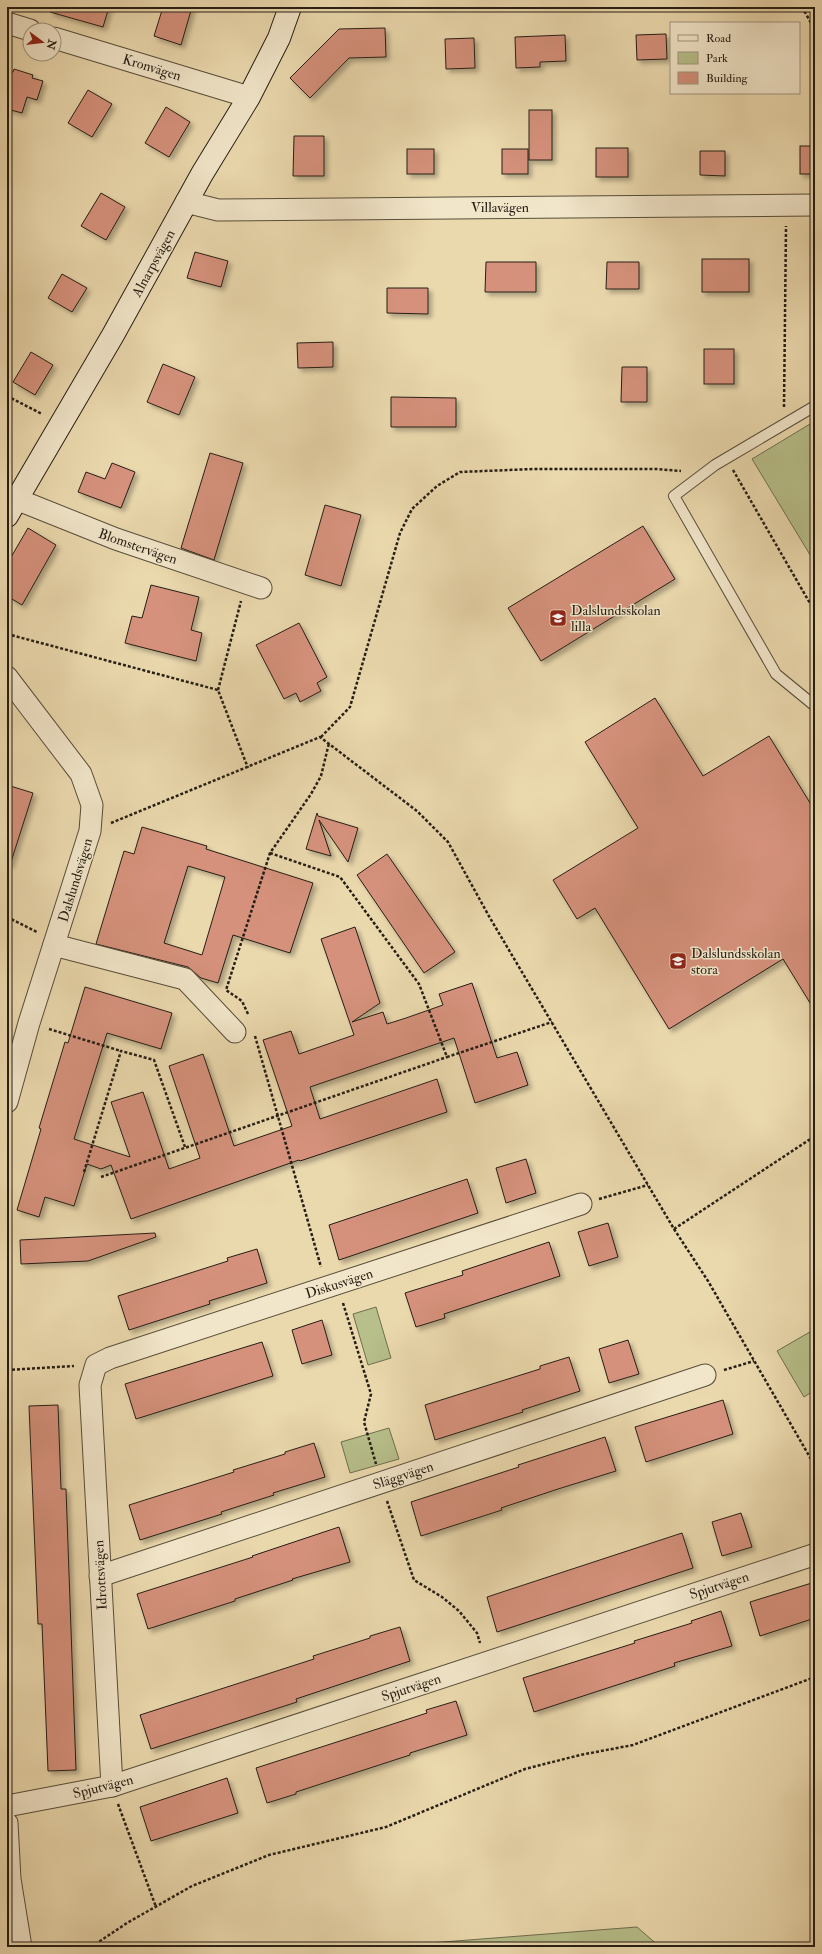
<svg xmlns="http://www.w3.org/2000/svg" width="822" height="1954" font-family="'IM FELL Double Pica',serif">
	<defs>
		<filter id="shadow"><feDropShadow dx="3.5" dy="3.5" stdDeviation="2" flood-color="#0004"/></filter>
	</defs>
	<rect width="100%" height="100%" fill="#ebd9ae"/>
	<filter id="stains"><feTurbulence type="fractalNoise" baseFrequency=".005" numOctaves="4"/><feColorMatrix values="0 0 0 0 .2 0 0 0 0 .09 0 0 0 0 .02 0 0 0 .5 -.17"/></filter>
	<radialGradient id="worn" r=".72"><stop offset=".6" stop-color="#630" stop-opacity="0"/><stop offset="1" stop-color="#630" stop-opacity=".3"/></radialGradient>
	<!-- green -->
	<g fill="#b7bf8a" stroke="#6e6e4f">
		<path d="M 815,421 L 815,563 L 752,459 Z"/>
		<path d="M 376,1307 L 391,1358 L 368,1365 L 353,1314 Z"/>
		<path d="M 815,1329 L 815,1390 L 804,1397 L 777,1351 Z"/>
		<path d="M 389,1428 L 399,1459 L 350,1473 L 341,1442 Z"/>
		<path d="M 637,1927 L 660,1947 L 387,1947 L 391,1946 Z"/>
	</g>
	<!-- building -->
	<g fill="#d5917c" stroke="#261e14" fill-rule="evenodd" filter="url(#shadow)">
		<path d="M 51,7 L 109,7 L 103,27 L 50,12 Z"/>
		<path d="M 163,7 L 192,7 L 181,45 L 154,36 Z"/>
		<path d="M 385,28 L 386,57 L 349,58 L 310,98 L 290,78 L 339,29 Z"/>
		<path d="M 666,34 L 667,59 L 637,60 L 636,35 Z"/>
		<path d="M 565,35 L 566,61 L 540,62 L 540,67 L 516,68 L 515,37 Z"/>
		<path d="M 474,38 L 475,68 L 446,69 L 445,39 Z"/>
		<path d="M 14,69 L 33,75 L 32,78 L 43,81 L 37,100 L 27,97 L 22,113 L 7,109 L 7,71 L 13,72 Z"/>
		<path d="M 88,90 L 112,104 L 92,137 L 68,123 Z"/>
		<path d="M 166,107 L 190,122 L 169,157 L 145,143 Z"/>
		<rect x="529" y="110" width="23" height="50"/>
		<path d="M 294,136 L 324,136 L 324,176 L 293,176 Z"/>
		<rect x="800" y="146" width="15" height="28"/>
		<rect x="596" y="148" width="32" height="29"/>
		<rect x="407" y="149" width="27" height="25"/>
		<rect x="502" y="149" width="26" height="25"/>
		<path d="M 700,151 L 725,151 L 725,176 L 700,175 Z"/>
		<path d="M 101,193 L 125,207 L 106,240 L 81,226 Z"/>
		<path d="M 195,252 L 228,261 L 221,287 L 187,278 Z"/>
		<rect x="702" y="259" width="47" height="33"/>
		<path d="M 486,262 L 536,262 L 536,292 L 485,292 Z"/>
		<path d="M 607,262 L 639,262 L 639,289 L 606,289 Z"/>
		<path d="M 62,274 L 87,288 L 72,312 L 48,298 Z"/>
		<path d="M 387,288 L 428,288 L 428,314 L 387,313 Z"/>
		<path d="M 333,342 L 333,367 L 298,368 L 297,343 Z"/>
		<rect x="704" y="349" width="30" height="35"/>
		<path d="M 31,352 L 53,365 L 35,395 L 13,382 Z"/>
		<path d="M 163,364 L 195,377 L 179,415 L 147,402 Z"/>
		<path d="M 622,367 L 647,367 L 647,402 L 621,402 Z"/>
		<path d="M 391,397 L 456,398 L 456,427 L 391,427 Z"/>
		<path d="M 210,453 L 243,463 L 214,560 L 181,548 Z"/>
		<path d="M 112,463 L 135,472 L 121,508 L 78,492 L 86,472 L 105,479 Z"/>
		<path d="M 325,505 L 361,515 L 341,586 L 305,575 Z"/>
		<path d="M 643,526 L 675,579 L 541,661 L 508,608 Z"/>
		<path d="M 28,528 L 56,545 L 22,605 L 7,596 L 7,564 Z"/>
		<path d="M 151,585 L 199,597 L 191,630 L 202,633 L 196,661 L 125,643 L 132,616 L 142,618 Z"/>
		<path d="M 299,623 L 327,677 L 317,683 L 321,691 L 300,702 L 296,693 L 284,699 L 256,645 Z"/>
		<path d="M 655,698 L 703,776 L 769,736 L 815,811 L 815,1011 L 783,959 L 669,1029 L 595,908 L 577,919 L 553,880 L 638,828 L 585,742 Z"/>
		<path d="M 7,785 L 33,793 L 10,865 L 7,864 Z"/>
		<path d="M 317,813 L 318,816 L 358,828 L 348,862 L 319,820 L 331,856 L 306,849 Z"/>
		<path d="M 142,827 L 207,846 L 206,849 L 313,883 L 290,953 L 233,935 L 218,983 L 201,978 L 188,967 L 96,944 L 124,851 L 134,854 ZM 188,866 L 225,877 L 202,955 L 164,943 Z"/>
		<path d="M 387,854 L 455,952 L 424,973 L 357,875 Z"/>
		<path d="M 355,927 L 380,1003 L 352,1022 L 383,1012 L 387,1024 L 406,1018 L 443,1005 L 439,994 L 472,983 L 497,1058 L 517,1052 L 528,1085 L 475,1103 L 454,1038 L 310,1087 L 320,1119 L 437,1079 L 447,1112 L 300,1161 L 299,1160 L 131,1219 L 111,1165 L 101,1169 L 87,1164 L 74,1206 L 45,1197 L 39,1217 L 17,1210 L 41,1129 L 39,1128 L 65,1042 L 68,1043 L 85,987 L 172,1013 L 161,1049 L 107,1033 L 74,1139 L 130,1157 L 111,1102 L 143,1092 L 169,1169 L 200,1158 L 169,1066 L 203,1054 L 234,1146 L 292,1126 L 263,1040 L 291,1031 L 299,1054 L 354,1035 L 321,939 Z"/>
		<path d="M 526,1159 L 536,1193 L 506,1203 L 496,1168 Z"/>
		<path d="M 467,1179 L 478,1213 L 339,1260 L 329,1225 Z"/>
		<path d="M 608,1223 L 618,1257 L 589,1266 L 578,1232 Z"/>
		<path d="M 155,1233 L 156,1237 L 88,1261 L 21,1264 L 20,1240 Z"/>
		<path d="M 549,1242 L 560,1276 L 444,1314 L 445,1318 L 416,1327 L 405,1293 L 463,1275 L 462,1271 Z"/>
		<path d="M 257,1249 L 267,1283 L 209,1301 L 210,1304 L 129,1330 L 118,1296 L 228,1261 L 227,1258 Z"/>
		<path d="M 322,1320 L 332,1355 L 302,1364 L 292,1330 Z"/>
		<path d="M 628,1340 L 639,1374 L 609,1383 L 599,1349 Z"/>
		<path d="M 262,1342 L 273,1376 L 136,1419 L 125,1384 Z"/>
		<path d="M 569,1357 L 580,1391 L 522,1410 L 523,1412 L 435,1440 L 425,1405 L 540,1369 L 540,1366 Z"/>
		<path d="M 723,1400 L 733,1434 L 646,1462 L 635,1427 Z"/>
		<path d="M 58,1405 L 61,1489 L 66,1489 L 76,1770 L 48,1771 L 42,1624 L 38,1624 L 29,1406 Z"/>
		<path d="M 605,1437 L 616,1471 L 558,1489 L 501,1508 L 502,1510 L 421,1536 L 411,1502 L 519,1467 L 518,1465 Z"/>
		<path d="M 314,1443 L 325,1477 L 273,1493 L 274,1495 L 221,1512 L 222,1514 L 140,1540 L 129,1505 L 234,1472 L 233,1470 L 285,1454 L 285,1452 Z"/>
		<path d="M 741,1513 L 752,1547 L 722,1556 L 712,1522 Z"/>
		<path d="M 339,1527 L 350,1562 L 292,1579 L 293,1580 L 235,1599 L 235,1601 L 148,1629 L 137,1594 L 253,1557 L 252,1556 Z"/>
		<path d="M 682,1533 L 693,1568 L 497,1632 L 487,1597 Z"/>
		<path d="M 815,1582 L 815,1618 L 760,1636 L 750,1602 Z"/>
		<path d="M 721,1611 L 732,1646 L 674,1663 L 675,1666 L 534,1712 L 523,1678 L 635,1643 L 634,1641 L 692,1623 L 691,1621 Z"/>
		<path d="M 400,1627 L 410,1661 L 296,1699 L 297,1702 L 151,1749 L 140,1715 L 314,1659 L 313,1656 L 370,1638 L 370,1636 Z"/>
		<path d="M 456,1701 L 467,1735 L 410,1753 L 410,1755 L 296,1792 L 296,1794 L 267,1803 L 256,1768 L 427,1713 L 426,1710 Z"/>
		<path d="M 227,1778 L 238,1813 L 151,1841 L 140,1807 Z"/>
	</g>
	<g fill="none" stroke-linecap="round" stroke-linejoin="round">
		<defs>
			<path id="lane" d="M 815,406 L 715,465 L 674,496 L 776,674 L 815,706"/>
			<g id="street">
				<path d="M 7,23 L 30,30"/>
				<path d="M 54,38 L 249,97"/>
				<path d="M 186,202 L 218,210 L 815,205"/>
				<path d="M 16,499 L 116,539 L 261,588"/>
				<path d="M 7,677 L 81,774 L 92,805 L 90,831 L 29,1023 L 7,1102"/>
				<path d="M 54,945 L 185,979 L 235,1032"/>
				<path d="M 100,1576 L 705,1375"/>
				<path d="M 112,1786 L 90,1385 L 96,1365 L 110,1358 L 581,1204"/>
				<path d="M 7,1806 L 112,1786 L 813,1555"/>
				<path d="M 7,1823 L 10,1879 L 21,1947"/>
			</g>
			<path id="secondary" d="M 7,516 L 113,335 L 202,174 L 249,97 L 279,38 L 290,7"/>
		</defs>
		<!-- lane casing -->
		<use href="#lane" stroke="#574d3a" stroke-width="12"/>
		<!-- street casing -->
		<use href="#street" stroke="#574d3a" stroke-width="23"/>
		<!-- secondary casing -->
		<use href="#secondary" stroke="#261e14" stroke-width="24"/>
		<!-- path -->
		<g stroke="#261e14" stroke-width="2.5" stroke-dasharray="3 2" stroke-linecap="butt">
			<path d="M 802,7 L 815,30"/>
			<path d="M 7,396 L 42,414"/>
			<path d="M 784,407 L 786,226"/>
			<path d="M 733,470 L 815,612"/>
			<path d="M 7,634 L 218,690 L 248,768"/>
			<path d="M 218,690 L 241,601"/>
			<path d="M 321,737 L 350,707 L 400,533 L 412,509 L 437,486 L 460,472 L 533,469 L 656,469 L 681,471"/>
			<path d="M 111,823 L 320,737 L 417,811 L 448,842 L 490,918 L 674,1229 L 708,1281 L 815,1466"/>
			<path d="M 270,853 L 340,877 L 419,984 L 447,1057 L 552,1022"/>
			<path d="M 7,917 L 37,932"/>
			<path d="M 248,1014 L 242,1001 L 226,990 L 270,853 L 311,794 L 321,776 L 329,743"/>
			<path d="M 49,1029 L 121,1051"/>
			<path d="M 255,1036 L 321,1267"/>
			<path d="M 84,1172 L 121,1051 L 154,1060 L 185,1147"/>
			<path d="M 101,1177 L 447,1057"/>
			<path d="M 599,1199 L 648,1185"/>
			<path d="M 674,1229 L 815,1136"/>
			<path d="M 343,1303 L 371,1394 L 364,1422 L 376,1464"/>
			<path d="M 7,1370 L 74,1366"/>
			<path d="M 724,1370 L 754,1361"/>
			<path d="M 387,1501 L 414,1580 L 442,1597 L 459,1611 L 477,1633 L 480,1643"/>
			<path d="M 118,1804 L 156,1907"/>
			<path d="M 91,1947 L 127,1923 L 192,1886 L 269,1855 L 386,1827 L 525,1769 L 580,1755 L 633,1745 L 815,1677"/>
		</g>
		<!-- lane -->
		<use href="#lane" stroke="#f2e6ca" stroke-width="10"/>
		<!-- street -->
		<use href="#street" stroke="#f2e6ca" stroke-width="21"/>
		<!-- secondary -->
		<use href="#secondary" stroke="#f2e6ca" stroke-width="22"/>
	</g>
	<!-- icons -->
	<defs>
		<symbol id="school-square" viewBox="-11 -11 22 22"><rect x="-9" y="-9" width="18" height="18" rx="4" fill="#8f2418" stroke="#f2e6ca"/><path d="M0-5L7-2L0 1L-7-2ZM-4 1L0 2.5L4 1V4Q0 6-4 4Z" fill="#fff"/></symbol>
	</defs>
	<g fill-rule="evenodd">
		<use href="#school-square" x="548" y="608" width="20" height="20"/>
		<use href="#school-square" x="668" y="951" width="20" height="20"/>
	</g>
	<g text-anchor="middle" stroke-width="3" stroke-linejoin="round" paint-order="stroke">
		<!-- street labels -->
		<g font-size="14" fill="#261e14" stroke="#f2e6ca">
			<text transform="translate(152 67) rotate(17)" y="5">Kronvägen</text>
			<text x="500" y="212">Villavägen</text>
			<text transform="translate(153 263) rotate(-61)" y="5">Alnarpsvägen</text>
			<text transform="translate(138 546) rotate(19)" y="5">Blomstervägen</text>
			<text transform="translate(75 880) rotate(-73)" y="5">Dalslundsvägen</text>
			<text transform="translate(339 1283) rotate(-18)" y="5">Diskusvägen</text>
			<text transform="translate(403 1475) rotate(-18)" y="5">Släggvägen</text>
			<text transform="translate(100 1575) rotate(-93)" y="5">Idrottsvägen</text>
			<text transform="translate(719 1585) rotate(-18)" y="5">Spjutvägen</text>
			<text transform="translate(411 1687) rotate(-18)" y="5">Spjutvägen</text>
			<text transform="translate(103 1786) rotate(-14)" y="5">Spjutvägen</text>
		</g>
		<!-- poi labels -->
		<g font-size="14" fill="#261e14" stroke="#f2e6ca" text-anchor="start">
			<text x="571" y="615">Dalslundsskolan<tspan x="571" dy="16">lilla</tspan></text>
			<text x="691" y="958">Dalslundsskolan<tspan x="691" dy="16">stora</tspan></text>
		</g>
	</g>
	<!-- margin -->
	<rect width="822" height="1954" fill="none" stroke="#ebd9ae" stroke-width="24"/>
	<rect x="8" y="8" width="806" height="1938" fill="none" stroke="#261e14" stroke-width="2"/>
	<rect x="12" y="12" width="798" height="1930" fill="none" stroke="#261e14"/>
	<!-- legend -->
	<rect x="670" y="22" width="130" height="72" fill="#f2e6ca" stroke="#a09681"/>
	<rect x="678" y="35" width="20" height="6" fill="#f2e6ca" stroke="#a09681"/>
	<text x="706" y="42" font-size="12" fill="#261e14">Road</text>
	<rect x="678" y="52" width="20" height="12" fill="#b7bf8a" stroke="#a09681"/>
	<text x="706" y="62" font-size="12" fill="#261e14">Park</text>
	<rect x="678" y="72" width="20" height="12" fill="#d5917c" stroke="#a09681"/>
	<text x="706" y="82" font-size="12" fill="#261e14">Building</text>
	<!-- north arrow -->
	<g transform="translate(42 42) rotate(105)"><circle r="19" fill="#f2e6ca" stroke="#a09681"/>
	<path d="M0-3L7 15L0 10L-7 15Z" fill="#8f2418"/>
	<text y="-6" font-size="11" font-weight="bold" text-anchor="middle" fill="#261e14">N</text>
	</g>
	<rect width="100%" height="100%" filter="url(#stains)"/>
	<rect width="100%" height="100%" fill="url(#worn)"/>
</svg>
